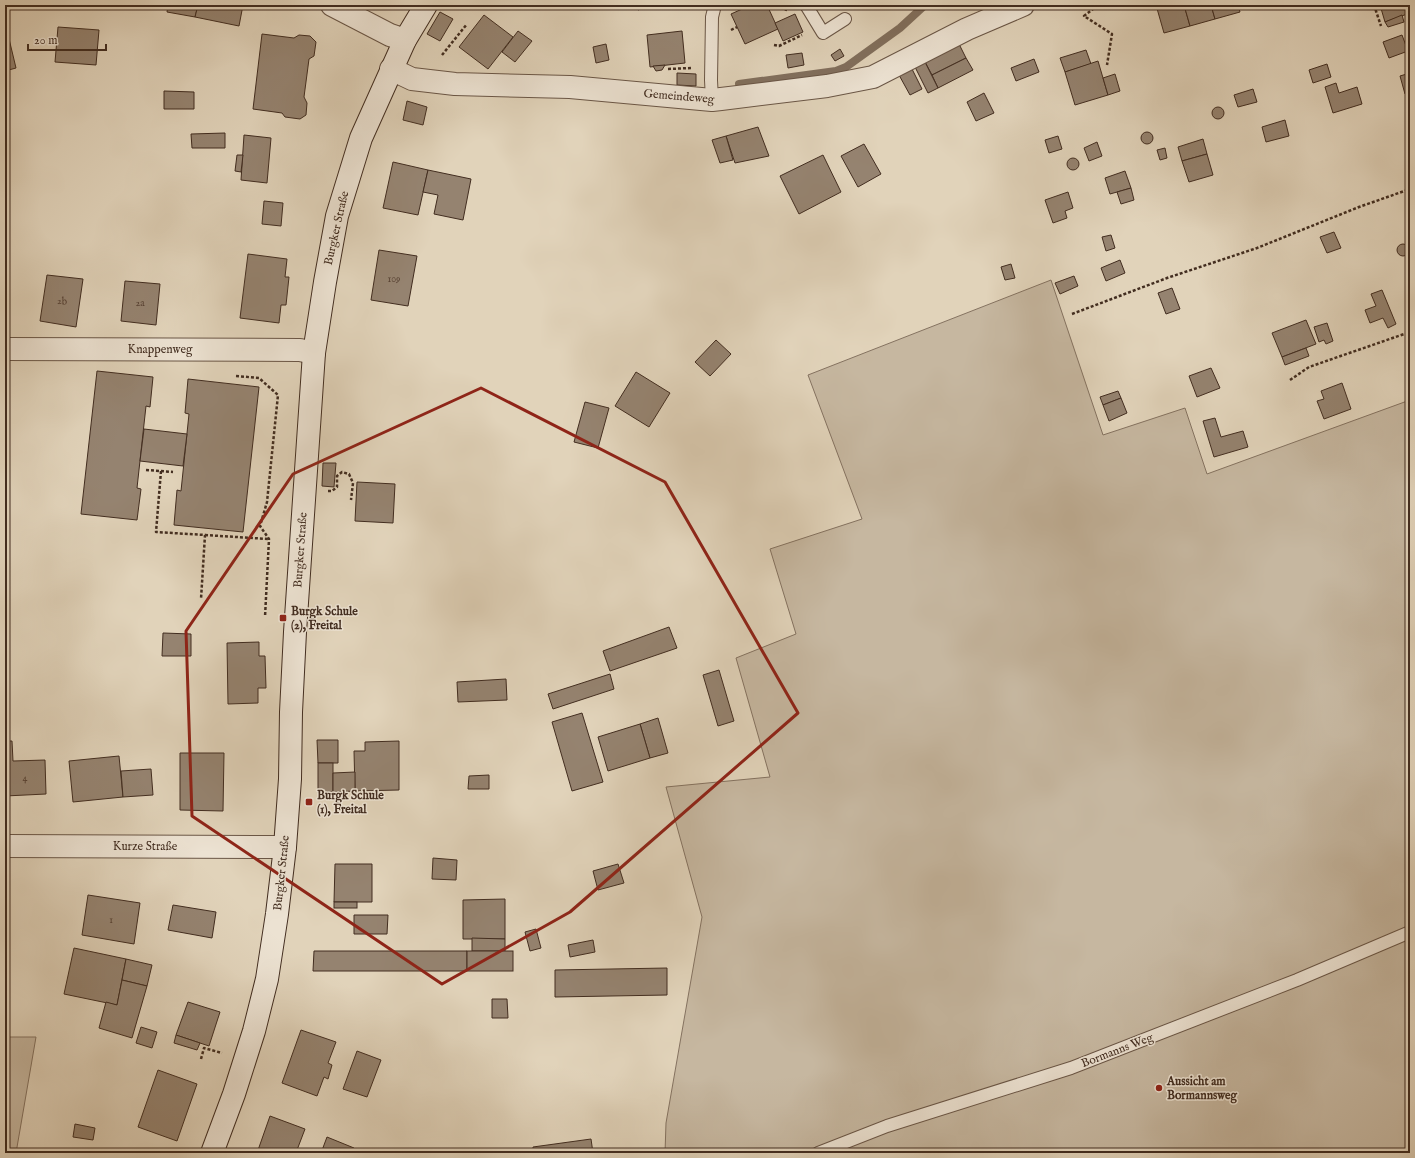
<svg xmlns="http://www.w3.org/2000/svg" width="1415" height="1158" font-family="'IM FELL English',serif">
	<rect width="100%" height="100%" fill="#e1d3ba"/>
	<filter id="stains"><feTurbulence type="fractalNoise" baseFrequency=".005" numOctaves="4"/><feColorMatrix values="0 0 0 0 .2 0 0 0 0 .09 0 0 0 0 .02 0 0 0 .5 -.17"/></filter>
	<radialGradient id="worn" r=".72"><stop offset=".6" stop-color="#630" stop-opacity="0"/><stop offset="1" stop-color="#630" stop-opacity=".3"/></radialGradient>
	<!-- green -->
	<g fill="#c6b7a0" stroke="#847260">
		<path d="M 1051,280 L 1103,435 L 1185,408 L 1207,474 L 1410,400 L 1410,1153 L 665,1153 L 666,1123 L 702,917 L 666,787 L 770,777 L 736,658 L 796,634 L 770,549 L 862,519 L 808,375 Z"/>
		<path d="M 5,1037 L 36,1037 L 16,1153 L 5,1153 Z"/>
	</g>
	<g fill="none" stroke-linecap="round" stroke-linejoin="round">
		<!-- stream -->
		<path stroke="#816f5d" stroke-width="8" d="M 739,84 L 836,71 L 846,67 L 900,28 L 925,5"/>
	</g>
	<!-- building -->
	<g fill="#958370" stroke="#422d20">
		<path d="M 168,5 L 198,5 L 195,17 L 167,12 Z"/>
		<path d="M 198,5 L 243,5 L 239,26 L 195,17 Z"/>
		<path d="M 637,5 L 653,5 L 638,10 Z"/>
		<path d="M 751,5 L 767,5 L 778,29 L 745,44 L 731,14 Z"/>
		<path d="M 1156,5 L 1184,5 L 1190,26 L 1164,33 Z"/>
		<path d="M 1184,5 L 1211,5 L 1215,19 L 1190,26 Z"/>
		<path d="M 1211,5 L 1238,5 L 1240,12 L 1215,19 Z"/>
		<path d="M 1380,5 L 1410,5 L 1410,13 L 1385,22 Z"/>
		<path d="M 440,12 L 453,19 L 440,41 L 427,34 Z"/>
		<path d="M 795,14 L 803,32 L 783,41 L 775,23 Z"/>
		<path d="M 484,15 L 513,37 L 488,69 L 459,47 Z"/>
		<path d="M 1402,15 L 1404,22 L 1388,27 L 1385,22 Z"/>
		<path d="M 5,22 L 16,68 L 5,71 Z"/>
		<path d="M 58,27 L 99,30 L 96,65 L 55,62 Z"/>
		<path d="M 518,31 L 532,41 L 515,62 L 502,52 Z"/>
		<path d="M 682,31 L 685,63 L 650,67 L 647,35 Z"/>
		<path d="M 262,34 L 294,38 L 299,35 L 310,36 L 316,42 L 314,56 L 309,59 L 304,97 L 307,103 L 306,115 L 300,119 L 285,117 L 282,113 L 253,109 Z"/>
		<path d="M 1402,35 L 1408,51 L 1389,58 L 1383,42 Z"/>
		<path d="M 606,44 L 609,60 L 596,63 L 593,47 Z"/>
		<path d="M 959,44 L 966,58 L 932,75 L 925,62 Z"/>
		<path d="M 840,49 L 844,56 L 835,61 L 831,55 Z"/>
		<path d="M 1086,50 L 1091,64 L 1065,72 L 1060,58 Z"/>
		<path d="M 802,53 L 804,65 L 788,68 L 786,55 Z"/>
		<path d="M 966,58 L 973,70 L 938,88 L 932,75 Z"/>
		<path d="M 1034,59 L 1039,72 L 1016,81 L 1011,68 Z"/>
		<path d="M 1098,61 L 1108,95 L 1075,105 L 1065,72 Z"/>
		<path d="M 925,62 L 938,88 L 928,93 L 915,67 Z"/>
		<path d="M 1327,64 L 1331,77 L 1313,83 L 1309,70 Z"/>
		<path d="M 665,65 L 662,70 L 656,71 L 653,66 Z"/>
		<path d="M 912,69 L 922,89 L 910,95 L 899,75 Z"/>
		<path d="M 677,73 L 696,74 L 696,86 L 677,85 Z"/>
		<path d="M 1410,73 L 1410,93 L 1405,94 L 1400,76 Z"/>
		<path d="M 1115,74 L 1120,91 L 1108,95 L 1103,78 Z"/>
		<path d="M 1336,83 L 1339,93 L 1357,87 L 1362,104 L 1333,113 L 1325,87 Z"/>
		<path d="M 1253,89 L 1257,102 L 1238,107 L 1234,95 Z"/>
		<path d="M 164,91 L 194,92 L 194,109 L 164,109 Z"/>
		<path d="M 984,93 L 994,113 L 976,121 L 967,102 Z"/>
		<path d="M 407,101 L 427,107 L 423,125 L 403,120 Z"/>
		<circle cx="1218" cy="113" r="6"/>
		<path d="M 1285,120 L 1289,136 L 1266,142 L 1262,127 Z"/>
		<path d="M 758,127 L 769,156 L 735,163 L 726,136 Z"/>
		<circle cx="1147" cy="138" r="6"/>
		<path d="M 225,133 L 225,148 L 192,148 L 191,134 Z"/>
		<path d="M 244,135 L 271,138 L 267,183 L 241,180 Z"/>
		<path d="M 726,136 L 733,160 L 720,163 L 712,140 Z"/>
		<path d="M 1058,136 L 1062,149 L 1049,153 L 1045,140 Z"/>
		<path d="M 1203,139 L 1207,154 L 1182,161 L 1178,147 Z"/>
		<path d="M 1097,142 L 1102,156 L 1089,161 L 1084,148 Z"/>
		<path d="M 864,144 L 881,174 L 858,187 L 841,156 Z"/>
		<path d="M 1165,148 L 1167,158 L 1160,160 L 1157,150 Z"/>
		<path d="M 1207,154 L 1213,175 L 1189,182 L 1182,161 Z"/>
		<path d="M 237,155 L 243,155 L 241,172 L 235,171 Z"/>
		<path d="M 823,155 L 841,192 L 799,214 L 780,176 Z"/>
		<circle cx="1073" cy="164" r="6"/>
		<path d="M 393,162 L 428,170 L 418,215 L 383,208 Z"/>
		<path d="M 428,170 L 471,179 L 463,220 L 434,214 L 438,195 L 423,192 Z"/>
		<path d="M 1125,171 L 1131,188 L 1110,194 L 1105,178 Z"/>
		<path d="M 1131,188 L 1134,200 L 1121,204 L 1117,192 Z"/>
		<path d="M 1068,192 L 1073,208 L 1065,211 L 1067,218 L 1053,223 L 1045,200 Z"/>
		<path d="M 264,201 L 283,203 L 281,226 L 262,224 Z"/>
		<path d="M 1334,232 L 1341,248 L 1327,253 L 1320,237 Z"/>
		<path d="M 1111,235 L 1115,248 L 1106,251 L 1102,237 Z"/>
		<circle cx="1403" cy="250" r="6"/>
		<path d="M 379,250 L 417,256 L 408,306 L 371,300 Z"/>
		<path d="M 248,254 L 287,259 L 285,277 L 289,277 L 286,305 L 281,305 L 279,323 L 240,318 Z"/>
		<path d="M 1120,260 L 1125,273 L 1106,281 L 1101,268 Z"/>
		<path d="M 1011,264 L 1015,278 L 1005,280 L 1001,267 Z"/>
		<path d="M 47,275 L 83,279 L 76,327 L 40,321 Z"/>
		<path d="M 1074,276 L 1078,286 L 1060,294 L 1055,283 Z"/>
		<path d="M 125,281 L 160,284 L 156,325 L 121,321 Z"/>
		<path d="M 1172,288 L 1180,309 L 1166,314 L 1158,293 Z"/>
		<path d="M 1382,290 L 1396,324 L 1388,328 L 1383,318 L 1370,323 L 1365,310 L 1376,306 L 1371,294 Z"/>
		<path d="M 1306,320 L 1316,344 L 1282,357 L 1272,333 Z"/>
		<path d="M 1327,323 L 1333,341 L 1326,344 L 1324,340 L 1319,342 L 1314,327 Z"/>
		<path d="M 716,340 L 731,354 L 710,376 L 695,362 Z"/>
		<path d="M 1306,348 L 1309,356 L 1285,365 L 1282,357 Z"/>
		<path d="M 1211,368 L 1220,388 L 1197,397 L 1189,376 Z"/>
		<path d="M 97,371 L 153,377 L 150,407 L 146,406 L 137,488 L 141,489 L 137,520 L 81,514 Z"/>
		<path d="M 636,372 L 670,393 L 649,427 L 615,406 Z"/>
		<path d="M 188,379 L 259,387 L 243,532 L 174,525 L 177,490 L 181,491 L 189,414 L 185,413 Z"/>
		<path d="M 1342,383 L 1351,409 L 1324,419 L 1317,401 L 1324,399 L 1321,391 Z"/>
		<path d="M 1118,391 L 1121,398 L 1103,405 L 1100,397 Z"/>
		<path d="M 1121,398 L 1127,413 L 1109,421 L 1103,405 Z"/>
		<path d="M 585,402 L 609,408 L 598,448 L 574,442 Z"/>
		<path d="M 1215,418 L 1221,437 L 1243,431 L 1248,447 L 1214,457 L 1203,421 Z"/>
		<path d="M 144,429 L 187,434 L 183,466 L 140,461 Z"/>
		<path d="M 323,463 L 336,463 L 334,487 L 322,486 Z"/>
		<path d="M 357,482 L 395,484 L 393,523 L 355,521 Z"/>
		<path d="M 669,627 L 677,648 L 610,671 L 603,651 Z"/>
		<path d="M 163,633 L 191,634 L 191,656 L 162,656 Z"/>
		<path d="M 259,642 L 259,656 L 265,656 L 266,688 L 258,688 L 258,703 L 228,704 L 227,643 Z"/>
		<path d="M 719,670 L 734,721 L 718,726 L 703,675 Z"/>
		<path d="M 610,674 L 614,689 L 553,709 L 548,694 Z"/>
		<path d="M 506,679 L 507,700 L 458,702 L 457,682 Z"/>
		<path d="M 582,713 L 603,782 L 572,791 L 552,722 Z"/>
		<path d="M 658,718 L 668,753 L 650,758 L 640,724 Z"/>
		<path d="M 640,724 L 650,758 L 608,771 L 598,737 Z"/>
		<path d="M 317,740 L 338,740 L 338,763 L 318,763 Z"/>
		<path d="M 5,741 L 12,741 L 13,761 L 45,760 L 46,794 L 5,796 Z"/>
		<path d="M 399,741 L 399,790 L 355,791 L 354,751 L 365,751 L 365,742 Z"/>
		<path d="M 180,753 L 224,753 L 223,811 L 180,810 Z"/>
		<path d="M 119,756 L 123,797 L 73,802 L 69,761 Z"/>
		<rect x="318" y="763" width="15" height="29"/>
		<path d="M 151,769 L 153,795 L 123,797 L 121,771 Z"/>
		<path d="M 355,772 L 355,791 L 333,792 L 333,773 Z"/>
		<path d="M 489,775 L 489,789 L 468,789 L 469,776 Z"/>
		<path d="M 433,858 L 457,860 L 456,880 L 432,879 Z"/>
		<path d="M 335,864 L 372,864 L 372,902 L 334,902 Z"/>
		<path d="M 618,864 L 624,883 L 598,890 L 593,871 Z"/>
		<path d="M 88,895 L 140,903 L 134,944 L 82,935 Z"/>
		<path d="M 505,899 L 505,939 L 463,939 L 463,900 Z"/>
		<rect x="334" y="902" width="23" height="6"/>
		<path d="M 173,905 L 216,912 L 212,938 L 168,930 Z"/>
		<path d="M 354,915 L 388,915 L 387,934 L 354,934 Z"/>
		<path d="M 536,929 L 541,948 L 530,951 L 525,932 Z"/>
		<path d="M 472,938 L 505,939 L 505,951 L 472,951 Z"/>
		<path d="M 593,940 L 595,952 L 570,957 L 568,945 Z"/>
		<path d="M 74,948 L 126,959 L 117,1005 L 64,994 Z"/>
		<path d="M 314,951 L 467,951 L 467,971 L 313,971 Z"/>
		<rect x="467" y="951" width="46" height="20"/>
		<path d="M 126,959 L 152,965 L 147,986 L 122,980 Z"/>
		<path d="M 667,968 L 667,995 L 555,997 L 555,970 Z"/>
		<path d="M 122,980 L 147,986 L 132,1038 L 99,1028 L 106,1002 L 117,1005 Z"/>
		<path d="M 492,999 L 507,999 L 508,1018 L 492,1018 Z"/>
		<path d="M 188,1002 L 220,1012 L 209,1046 L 176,1035 Z"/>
		<path d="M 141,1027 L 157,1032 L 152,1048 L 136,1043 Z"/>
		<path d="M 301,1030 L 336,1042 L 328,1063 L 332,1065 L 328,1079 L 324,1077 L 317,1096 L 282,1083 Z"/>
		<path d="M 176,1035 L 200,1043 L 197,1050 L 174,1043 Z"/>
		<path d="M 357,1051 L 381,1060 L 367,1097 L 343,1089 Z"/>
		<path d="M 158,1070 L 197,1084 L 177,1141 L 138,1127 Z"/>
		<path d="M 270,1116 L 305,1129 L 297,1150 L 302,1151 L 301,1153 L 257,1153 Z"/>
		<path d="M 75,1124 L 95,1128 L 93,1140 L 73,1137 Z"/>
		<path d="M 327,1137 L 354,1148 L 351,1153 L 321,1153 Z"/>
		<path d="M 591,1139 L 593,1153 L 533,1153 L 533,1147 Z"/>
	</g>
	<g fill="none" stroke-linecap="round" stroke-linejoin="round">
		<defs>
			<g id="service">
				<path d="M 806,5 L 823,33 L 845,19"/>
				<path d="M 712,100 L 711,80 L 712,17 L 715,5"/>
				<path d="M 818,1153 L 887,1126 L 1071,1068 L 1297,980 L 1410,932"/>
			</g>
			<g id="minor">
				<path d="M 332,5 L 390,35 L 405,40"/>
				<path d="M 391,69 L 412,79 L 455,84 L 570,87 L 712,100 L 721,99 L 827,86 L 873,77 L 967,29 L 1023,5"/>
				<path d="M 5,349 L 300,350 L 314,353"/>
				<path d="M 5,846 L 285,847"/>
			</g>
			<path id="secondary" d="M 212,1153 L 234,1094 L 254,1031 L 267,979 L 277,914 L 285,847 L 290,779 L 291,712 L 295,632 L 314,353 L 325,282 L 337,216 L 361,138 L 405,40 L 426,5"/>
		</defs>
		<!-- service casing -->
		<use href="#service" stroke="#6a5646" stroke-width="14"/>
		<!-- minor casing -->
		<use href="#minor" stroke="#6a5646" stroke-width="24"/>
		<!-- secondary casing -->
		<use href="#secondary" stroke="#422d20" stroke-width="24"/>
		<!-- path -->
		<g stroke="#422d20" stroke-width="2.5" stroke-dasharray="3 2" stroke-linecap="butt">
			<path d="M 1098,5 L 1084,16 L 1112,34 L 1107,65"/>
			<path d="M 1374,5 L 1381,26"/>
			<path d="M 780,8 L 787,10"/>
			<path d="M 731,30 L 737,27"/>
			<path d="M 774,45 L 779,46 L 802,35"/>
			<path d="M 442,55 L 467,24"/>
			<path d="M 668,69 L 691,68"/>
			<path d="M 1072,314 L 1167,278 L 1257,248 L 1359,207 L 1410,189"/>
			<path d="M 236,376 L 259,378 L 278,395 L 267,502 L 260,526 L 269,539 L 265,617"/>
			<path d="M 1290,380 L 1309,367 L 1410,332"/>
			<path d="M 146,470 L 173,472"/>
			<path d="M 161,471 L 156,532 L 205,535 L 201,599"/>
			<path d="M 328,491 L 332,491 L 337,487 L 337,476 L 342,472 L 349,474 L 353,483 L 351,500"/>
			<path d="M 205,535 L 268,539"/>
			<path d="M 201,1059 L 204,1048 L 222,1053"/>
		</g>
		<!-- service -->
		<use href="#service" stroke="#ece2d2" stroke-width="12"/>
		<!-- minor -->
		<use href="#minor" stroke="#ece2d2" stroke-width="22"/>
		<!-- secondary -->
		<use href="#secondary" stroke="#ece2d2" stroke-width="22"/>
	</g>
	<!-- marked area -->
	<path fill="none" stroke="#8f2418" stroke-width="3" stroke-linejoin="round" d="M 481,388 L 665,482 L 798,713 L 570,912 L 442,984 L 192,816 L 186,631 L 293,474 Z"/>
	<!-- markers -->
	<g fill="#8f2418" stroke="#ece2d2" stroke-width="1.5">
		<rect x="279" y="614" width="8" height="8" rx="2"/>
		<rect x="305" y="798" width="8" height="8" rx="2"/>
		<circle cx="1159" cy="1088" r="4"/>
	</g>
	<g text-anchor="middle" stroke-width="3" stroke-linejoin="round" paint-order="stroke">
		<!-- number labels -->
		<g font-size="10" fill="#574234">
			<text x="394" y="282">109</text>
			<text x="62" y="304">2b</text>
			<text x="140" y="306">2a</text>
			<text x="25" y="781">4</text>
			<text x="111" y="923">1</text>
		</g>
		<!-- street labels -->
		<g font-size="12" fill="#422d20" stroke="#ece2d2">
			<text transform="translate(679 96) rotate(5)" y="4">Gemeindeweg</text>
			<text transform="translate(336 228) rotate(-77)" y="4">Burgker Straße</text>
			<text x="160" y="353">Knappenweg</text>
			<text transform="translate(300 550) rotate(-86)" y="4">Burgker Straße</text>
			<text x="145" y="850">Kurze Straße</text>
			<text transform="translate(281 873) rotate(-84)" y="4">Burgker Straße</text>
			<text transform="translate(1117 1050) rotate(-21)" y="4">Bormanns Weg</text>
		</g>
		<!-- poi labels -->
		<g font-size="12" font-weight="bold" fill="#422d20" stroke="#ece2d2" text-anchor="start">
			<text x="291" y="615">Burgk Schule<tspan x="291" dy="14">(2), Freital</tspan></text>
			<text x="317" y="799">Burgk Schule<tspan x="317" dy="14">(1), Freital</tspan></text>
			<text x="1167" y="1085">Aussicht am<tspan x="1167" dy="14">Bormannsweg</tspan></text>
		</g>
	</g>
	<!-- margin -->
	<rect width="1415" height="1158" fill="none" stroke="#e1d3ba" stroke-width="20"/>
	<rect x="6" y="6" width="1403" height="1146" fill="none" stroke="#422d20" stroke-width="2"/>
	<rect x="10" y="10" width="1395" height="1138" fill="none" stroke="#422d20"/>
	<!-- scale -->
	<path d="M28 44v6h78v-6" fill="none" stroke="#422d20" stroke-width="2"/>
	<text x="34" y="44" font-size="12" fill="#422d20" stroke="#ece2d2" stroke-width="3" paint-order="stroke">20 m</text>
	<rect width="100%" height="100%" filter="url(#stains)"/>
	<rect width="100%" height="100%" fill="url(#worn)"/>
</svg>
